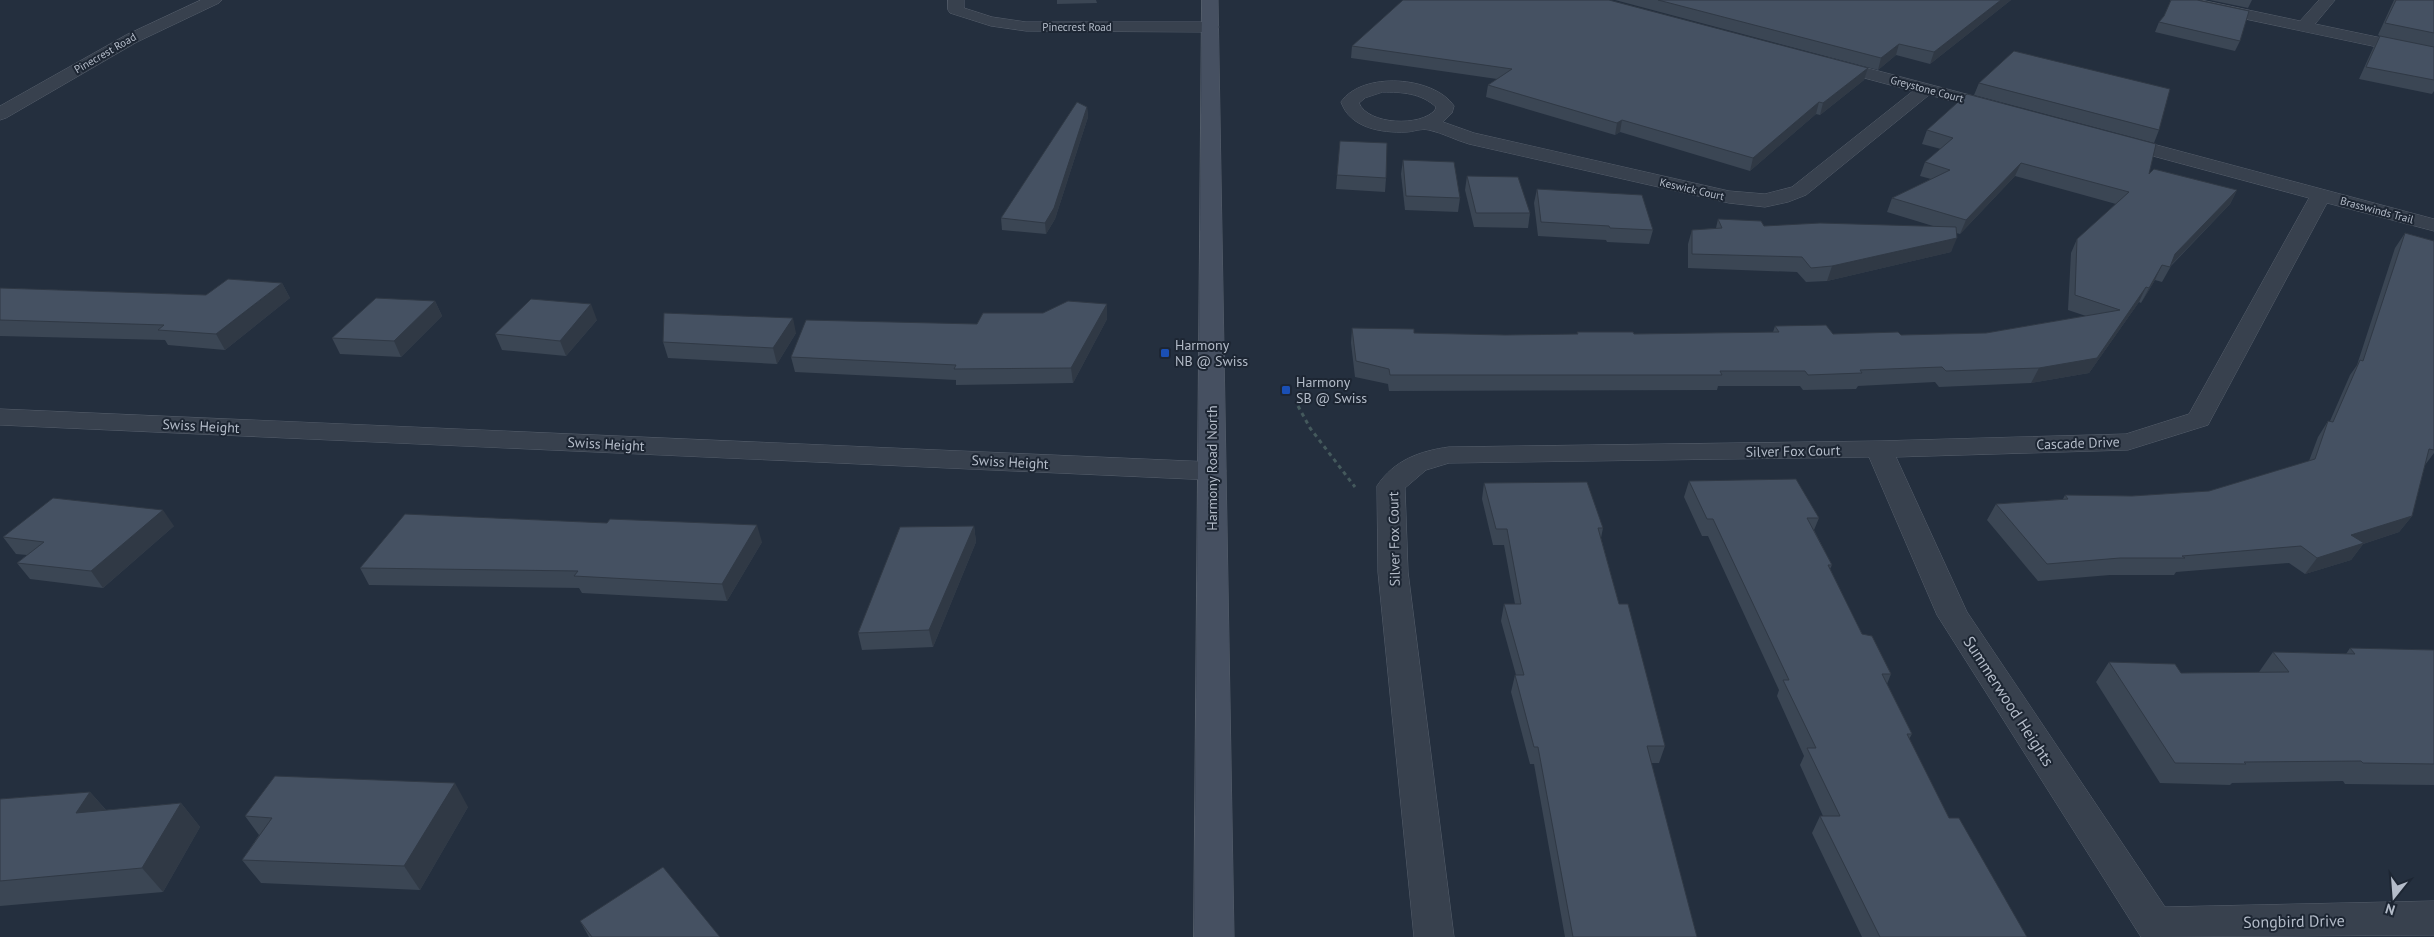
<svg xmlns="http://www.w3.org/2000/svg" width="2434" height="937" font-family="'PT Sans',sans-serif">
	<rect width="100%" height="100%" fill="#242f3e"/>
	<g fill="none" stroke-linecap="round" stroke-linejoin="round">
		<defs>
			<g id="street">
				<path d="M 201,0 L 222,0 L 219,3 L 137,42 L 6,118 L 0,120 L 0,106 L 126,35 Z"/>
				<path d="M 948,0 L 964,0 L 964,8 L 992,17 L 1026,22 L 1211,22 L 1217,24 L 1219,27 L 1217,30 L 1211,32 L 1026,31 L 991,26 L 950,13 L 948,10 Z"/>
				<path d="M 2171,0 L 2201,0 L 2300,21 L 2319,0 L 2335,0 L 2315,24 L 2434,49 L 2434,59 L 2179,5 Z"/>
				<path d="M 1829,58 L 2004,104 L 2007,108 L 2004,112 L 1998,113 L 1929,95 L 1806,195 L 1788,202 L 1765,207 L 1729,203 L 1469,144 C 1455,140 1443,133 1429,130 C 1421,128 1413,132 1406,132 C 1381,133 1350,128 1341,102 C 1362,71 1434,76 1454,106 L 1452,113 L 1443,122 L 1474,133 L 1729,191 L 1765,194 L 1792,187 L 1913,91 L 1823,67 L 1820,63 L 1823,59 ZM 1383,92 C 1402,92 1421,93 1436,107 L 1435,110 C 1421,127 1368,125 1359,103 L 1365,98 Z"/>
				<path d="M 2119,135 L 2434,219 L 2434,231 L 2327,203 L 2208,425 L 2128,450 L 1896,457 L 1967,612 L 2165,907 L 2434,901 L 2434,935 L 2141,937 L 1937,615 L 1869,457 L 1449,463 L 1426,470 L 1405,488 L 1408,572 L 1454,937 L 1414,937 L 1378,572 L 1377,486 C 1394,460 1420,451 1449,447 L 1879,441 L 2126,434 L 2189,414 L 2309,198 L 2112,145 L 2109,141 L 2112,137 Z"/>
				<path d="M 0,409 L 1212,462 L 1222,465 L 1226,471 L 1222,477 L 1212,480 L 0,425 Z"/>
			</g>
			<path id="secondary" d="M 1202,0 L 1218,0 L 1234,937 L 1194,937 Z"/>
		</defs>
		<!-- street casing -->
		<use href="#street" stroke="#565f6c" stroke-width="1"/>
		<!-- secondary casing -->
		<use href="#secondary" stroke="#565f6c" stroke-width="1"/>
		<!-- path -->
		<path stroke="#44595c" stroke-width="3" stroke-dasharray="4 4" stroke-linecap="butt" d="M 1298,406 L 1310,428 L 1355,487"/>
		<!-- street -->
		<use href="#street" fill="#38414e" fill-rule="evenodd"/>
		<!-- secondary -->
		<use href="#secondary" fill="#465061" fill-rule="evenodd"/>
	</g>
	<!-- wall -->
	<g fill="#3b4654">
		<path d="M 1057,0 L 1096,0 L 1097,3 L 1057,4 Z"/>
		<path d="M 1615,0 L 2011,0 L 1930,64 L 1896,55 L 1878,70 Z"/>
		<path d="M 2210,0 L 2252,0 L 2248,8 Z"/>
		<path d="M 2394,0 L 2434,0 L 2434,91 L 2432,94 L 2359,79 L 2373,48 L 2380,36 L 2378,35 Z"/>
		<path d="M 2159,22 L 2240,41 L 2235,51 L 2155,32 Z"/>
		<path d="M 1352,46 L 1868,68 L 1864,80 L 1820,115 L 1816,114 L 1750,171 L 1620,132 L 1615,135 L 1486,97 L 1488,85 L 1497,79 L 1351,58 Z"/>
		<path d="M 1979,83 L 2159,130 L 2154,143 L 1974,95 Z"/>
		<path d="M 1087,107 L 1088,117 L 1055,219 L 1046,234 L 1002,230 L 1001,218 Z"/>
		<path d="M 1927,130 L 2149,174 L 2237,190 L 2230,204 L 2171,266 L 2162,282 L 2155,280 L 2141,303 L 2139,302 L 2089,373 L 2031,383 L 1939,387 L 1935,382 L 1858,386 L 1856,389 L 1803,390 L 1800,386 L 1718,386 L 1717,390 L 1389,391 L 1388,384 L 1355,377 L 1351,343 L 1352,328 L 1414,333 L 1505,335 L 1577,334 L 1577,332 L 1634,334 L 1773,332 L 1775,326 L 1833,334 L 1901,335 L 1986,333 L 2086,316 L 2068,310 L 2071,253 L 2077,239 L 2116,204 L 2015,176 L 1960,234 L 1956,233 L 1951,252 L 1827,281 L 1806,282 L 1797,272 L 1688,268 L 1688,244 L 1692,230 L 1716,228 L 1718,219 L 1764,226 L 1933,226 L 1887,212 L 1892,198 L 1931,179 L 1920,176 L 1925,162 L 1941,149 L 1922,144 Z"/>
		<path d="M 1340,141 L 1386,178 L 1385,192 L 1336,189 Z"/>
		<path d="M 1403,160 L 1460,198 L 1458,212 L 1405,210 L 1401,174 Z"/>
		<path d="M 1467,176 L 1530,213 L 1528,228 L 1474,227 L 1465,190 Z"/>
		<path d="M 1537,189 L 1653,230 L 1649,244 L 1607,242 L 1606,240 L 1538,236 L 1534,203 Z"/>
		<path d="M 2405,233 L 2434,241 L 2434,453 L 2425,465 L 2412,516 L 2399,532 L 2363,544 L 2351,560 L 2305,574 L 2289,563 L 2176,572 L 2174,575 L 2110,575 L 2038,581 L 1987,520 L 1996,504 L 2063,499 L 2065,495 L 2132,496 L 2209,491 L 2309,461 L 2318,437 L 2328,421 L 2330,421 L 2350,375 L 2357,365 L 2395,248 Z"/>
		<path d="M 282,283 L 290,298 L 225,350 L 168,345 L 165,340 L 0,336 L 0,288 L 206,295 Z"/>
		<path d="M 435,301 L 442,316 L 401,357 L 340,354 L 332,338 Z"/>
		<path d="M 1107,319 L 1073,383 L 956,385 L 956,380 L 795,372 L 791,357 L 977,324 Z"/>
		<path d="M 597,320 L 566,356 L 502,350 L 495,334 Z"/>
		<path d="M 796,333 L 777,364 L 668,358 L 663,342 Z"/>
		<path d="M 1689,481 L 1819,518 L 1814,530 L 1832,565 L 1830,569 L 1862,634 L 1891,674 L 1887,684 L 1912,734 L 1909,739 L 1949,818 L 2027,937 L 1862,937 L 1812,833 L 1820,816 L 1823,816 L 1800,765 L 1804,756 L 1777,696 L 1779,690 L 1708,536 L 1702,536 L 1684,497 Z"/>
		<path d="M 1484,483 L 1603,528 L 1601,538 L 1619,604 L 1665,746 L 1659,763 L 1651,763 L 1697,937 L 1565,937 L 1534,764 L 1530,764 L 1511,692 L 1515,675 L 1516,675 L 1501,621 L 1504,604 L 1515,604 L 1504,545 L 1493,545 L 1482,499 Z"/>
		<path d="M 607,523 L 762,542 L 727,601 L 582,593 L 579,588 L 369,585 L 360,568 Z"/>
		<path d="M 174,526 L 103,588 L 30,579 L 17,563 L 27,555 L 16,554 L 3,537 Z"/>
		<path d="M 974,526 L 976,542 L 933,647 L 862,650 L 858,633 Z"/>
		<path d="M 2350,648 L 2434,650 L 2434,785 L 2345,784 L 2343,781 L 2232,783 L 2230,785 L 2160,783 L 2096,682 L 2109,662 L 2181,673 L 2259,672 L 2273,652 L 2346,654 Z"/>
		<path d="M 90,792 L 106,810 L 181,803 L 200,827 L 163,892 L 0,906 L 0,799 Z"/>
		<path d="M 468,807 L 420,890 L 261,883 L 242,860 L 259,835 L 245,816 Z"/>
		<path d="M 580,921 L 720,937 L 589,937 Z"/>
	</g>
	<!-- shaded-wall -->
	<g fill="#303945">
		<path d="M 2001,0 L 2011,0 L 1930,64 L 1934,52 Z"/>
		<path d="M 1899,44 L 1896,55 L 1878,70 L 1881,58 Z"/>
		<path d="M 1868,68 L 1864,80 L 1820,115 L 1823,103 Z"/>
		<path d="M 1819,102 L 1816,114 L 1750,171 L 1753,158 Z"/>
		<path d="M 1087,107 L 1088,117 L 1055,219 L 1046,234 L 1045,223 Z"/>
		<path d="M 1622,120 L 1620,132 L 1615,135 L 1617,123 Z"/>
		<path d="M 2021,163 L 2015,176 L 1960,234 L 1966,220 Z"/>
		<path d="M 2237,190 L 2230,204 L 2169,267 L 2175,254 Z"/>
		<path d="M 1957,238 L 1951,252 L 1827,281 L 1832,266 Z"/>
		<path d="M 2162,265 L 2155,280 L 2141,303 L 2149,288 Z"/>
		<path d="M 282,283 L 290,298 L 225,350 L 216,334 Z"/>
		<path d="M 2146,287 L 2139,302 L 2089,373 L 2031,383 L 2039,368 L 2097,358 Z"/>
		<path d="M 435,301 L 442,316 L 401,357 L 394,341 Z"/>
		<path d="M 591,304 L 597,320 L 566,356 L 560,341 Z"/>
		<path d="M 1107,304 L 1107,319 L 1073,383 L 1071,368 Z"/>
		<path d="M 793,318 L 796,333 L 777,364 L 773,348 Z"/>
		<path d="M 163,510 L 174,526 L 103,588 L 91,571 Z"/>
		<path d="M 2412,516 L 2399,532 L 2363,544 L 2351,560 L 2305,574 L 2317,558 L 2351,535 Z"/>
		<path d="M 757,525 L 762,542 L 727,601 L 722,584 Z"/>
		<path d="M 974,526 L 976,542 L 933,647 L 929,630 Z"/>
		<path d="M 455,783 L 468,807 L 420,890 L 404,866 Z"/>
		<path d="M 90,792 L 111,816 L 76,813 Z"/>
		<path d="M 181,803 L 200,827 L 163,892 L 142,868 Z"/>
	</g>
	<!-- building -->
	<g fill="#455162" stroke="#303945">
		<path d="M 1403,0 L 1609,0 L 1868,68 L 1823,103 L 1819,102 L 1753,158 L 1622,120 L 1617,123 L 1488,85 L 1512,69 L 1352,46 Z"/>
		<path d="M 1658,0 L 2001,0 L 1934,52 L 1899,44 L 1881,58 Z"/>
		<path d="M 2171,0 L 2197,0 L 2249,11 L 2240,41 L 2159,22 L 2164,16 Z"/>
		<path d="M 2396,0 L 2434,0 L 2434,33 L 2385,23 Z"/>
		<path d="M 2380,36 L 2434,47 L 2434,80 L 2366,67 Z"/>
		<path d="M 2014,51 L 2170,89 L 2159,130 L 1979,83 Z"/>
		<path d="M 1967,94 L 2156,144 L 2149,174 L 2154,169 L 2237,190 L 2175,254 L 2170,267 L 2162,265 L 2149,288 L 2146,287 L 2097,358 L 2039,368 L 1946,371 L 1942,367 L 1860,370 L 1862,373 L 1808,375 L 1805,371 L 1720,371 L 1722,375 L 1390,375 L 1389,369 L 1356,361 L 1352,328 L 1414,329 L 1414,333 L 1505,335 L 1578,334 L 1577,332 L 1633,332 L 1634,334 L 1779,332 L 1775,326 L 1826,325 L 1833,334 L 1898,332 L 1901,335 L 1986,333 L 2120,310 L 2075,295 L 2077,239 L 2129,192 L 2021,163 L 1966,220 L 1892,198 L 1950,170 L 1925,162 L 1953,138 L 1927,130 Z"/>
		<path d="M 1077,102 L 1087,107 L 1054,208 L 1045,223 L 1001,218 Z"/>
		<path d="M 1340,141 L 1387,143 L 1386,178 L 1337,175 Z"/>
		<path d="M 1403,160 L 1454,162 L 1460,198 L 1406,196 Z"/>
		<path d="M 1467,176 L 1518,177 L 1530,213 L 1476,213 Z"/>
		<path d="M 1537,189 L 1642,195 L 1653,230 L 1610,228 L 1609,226 L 1541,222 Z"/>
		<path d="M 1718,219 L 1761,221 L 1764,226 L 1820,223 L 1956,227 L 1957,238 L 1832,266 L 1811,268 L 1802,257 L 1692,254 L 1692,230 L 1722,228 Z"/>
		<path d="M 2405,233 L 2434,241 L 2434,450 L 2429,449 L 2412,516 L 2351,535 L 2364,543 L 2317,558 L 2301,546 L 2182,556 L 2185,558 L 2120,558 L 2047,564 L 1996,504 L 2068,499 L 2065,495 L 2132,496 L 2209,491 L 2315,459 L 2328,421 L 2333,422 L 2360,360 L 2363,361 Z"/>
		<path d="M 228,279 L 282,283 L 216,334 L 158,330 L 164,325 L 0,320 L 0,288 L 206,295 Z"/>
		<path d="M 376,298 L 435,301 L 394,341 L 332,338 Z"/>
		<path d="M 531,299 L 591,304 L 560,341 L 495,334 Z"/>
		<path d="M 1068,301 L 1107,304 L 1071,368 L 954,369 L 956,365 L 791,357 L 806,320 L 977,324 L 983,313 L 1043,313 Z"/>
		<path d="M 664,313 L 793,318 L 773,348 L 663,342 Z"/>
		<path d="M 1796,479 L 1819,518 L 1807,518 L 1832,565 L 1828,565 L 1862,634 L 1872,636 L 1891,674 L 1882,674 L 1912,734 L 1907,734 L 1949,818 L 1959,818 L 2027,937 L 1880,937 L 1820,816 L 1840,816 L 1807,748 L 1816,748 L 1783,680 L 1789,680 L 1713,519 L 1707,519 L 1689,481 Z"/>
		<path d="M 1587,482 L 1603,528 L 1598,528 L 1619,604 L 1628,604 L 1665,746 L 1647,746 L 1697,937 L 1573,937 L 1538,747 L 1534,747 L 1515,675 L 1524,675 L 1504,604 L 1521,604 L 1507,529 L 1496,529 L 1484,483 Z"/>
		<path d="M 53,498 L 163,510 L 91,571 L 17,563 L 44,542 L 3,537 Z"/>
		<path d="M 405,514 L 607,523 L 610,519 L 757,525 L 722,584 L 574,576 L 578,571 L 360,568 Z"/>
		<path d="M 974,526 L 929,630 L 858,633 L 900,527 Z"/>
		<path d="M 2350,648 L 2434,650 L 2434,764 L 2363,763 L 2361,761 L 2244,762 L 2246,764 L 2175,763 L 2109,662 L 2175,664 L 2181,673 L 2289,672 L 2273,652 L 2355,654 Z"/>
		<path d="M 275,776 L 455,783 L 404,866 L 242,860 L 272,818 L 245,816 Z"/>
		<path d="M 90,792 L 76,813 L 181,803 L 142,868 L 0,881 L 0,799 Z"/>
		<path d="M 663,867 L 720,937 L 592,937 L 580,921 Z"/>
	</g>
	<!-- markers -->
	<g fill="#1a4fb4" stroke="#1d2633" stroke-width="2">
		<rect x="1160" y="348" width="10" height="10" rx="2.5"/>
		<rect x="1281" y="385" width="10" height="10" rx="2.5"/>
	</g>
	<g text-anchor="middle" stroke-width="4" stroke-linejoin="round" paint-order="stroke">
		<!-- far-street labels -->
		<g font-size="11" fill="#b4bcc9" stroke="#1d2633">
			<text x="1077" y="31">Pinecrest Road</text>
			<text transform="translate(105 53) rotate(-30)" y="4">Pinecrest Road</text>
			<text transform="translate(1927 89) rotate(15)" y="4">Greystone Court</text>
			<text transform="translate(1692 189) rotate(13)" y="4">Keswick Court</text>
			<text transform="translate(2377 210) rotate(15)" y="4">Brasswinds Trail</text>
		</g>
		<!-- poi labels -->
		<g font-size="14" fill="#b4bcc9" stroke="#1d2633" text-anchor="start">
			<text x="1175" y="350">Harmony<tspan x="1175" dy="16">NB @ Swiss</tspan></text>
			<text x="1296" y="387">Harmony<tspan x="1296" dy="16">SB @ Swiss</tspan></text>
		</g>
		<!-- street labels -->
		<g font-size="14" fill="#b4bcc9" stroke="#1d2633">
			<text transform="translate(201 426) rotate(3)" y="5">Swiss Height</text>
			<text transform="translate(2078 443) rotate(-2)" y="5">Cascade Drive</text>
			<text transform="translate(606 444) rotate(3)" y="5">Swiss Height</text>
			<text transform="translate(1793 451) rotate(-1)" y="5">Silver Fox Court</text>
			<text transform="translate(1010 462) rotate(3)" y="5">Swiss Height</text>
			<text transform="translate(1212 468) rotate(-90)" y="5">Harmony Road North</text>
			<text transform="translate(1394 539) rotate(-91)" y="5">Silver Fox Court</text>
		</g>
		<!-- near-street labels -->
		<g font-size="16" fill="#b4bcc9" stroke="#1d2633">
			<text transform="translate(2009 701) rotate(57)" y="6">Summerwood Heights</text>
			<text transform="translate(2294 921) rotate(-1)" y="6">Songbird Drive</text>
		</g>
	</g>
	<!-- north arrow -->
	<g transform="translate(2394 897) rotate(197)" stroke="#1d2633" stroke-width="4" paint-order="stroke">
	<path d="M0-4L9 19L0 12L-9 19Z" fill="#b4bcc9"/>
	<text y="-8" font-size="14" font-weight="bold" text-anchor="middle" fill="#b4bcc9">N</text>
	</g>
</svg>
